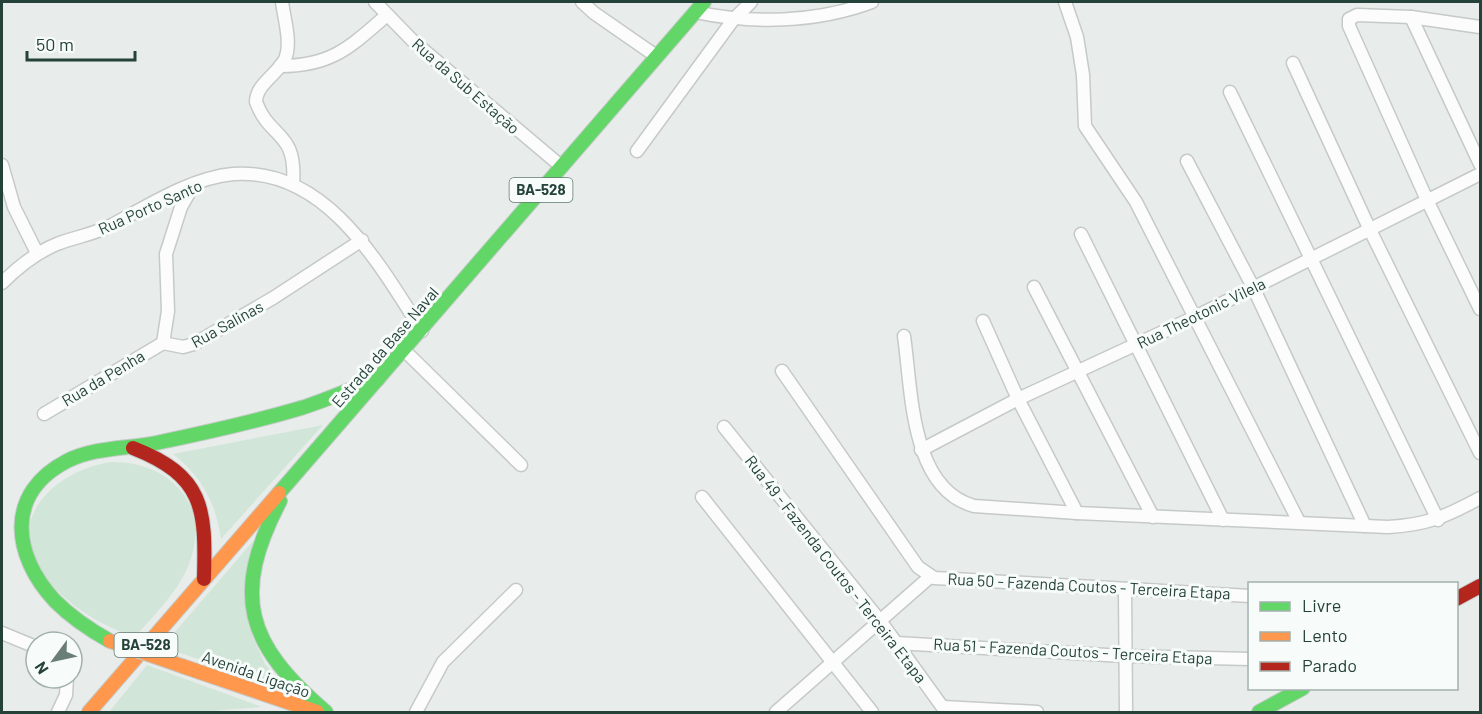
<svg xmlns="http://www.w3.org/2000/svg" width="1482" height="714" font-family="Barlow,sans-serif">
	<rect width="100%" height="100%" fill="#e8edeb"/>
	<!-- green -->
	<g fill="#d1e6d8">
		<path d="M 323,425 L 221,539 C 216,503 201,476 173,454 Z"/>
		<path d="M 111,462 C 170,461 212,505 189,564 C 178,592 154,615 135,637 C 102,626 78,611 53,587 C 48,582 40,577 37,571 C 7,514 58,470 111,462 Z"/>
		<path d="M 254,540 L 252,635 L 265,664 L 285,688 L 162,647 Z"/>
		<path d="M 147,665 L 262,707 L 197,712 L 109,712 Z"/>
	</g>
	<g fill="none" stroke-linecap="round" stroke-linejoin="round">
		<defs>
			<g id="street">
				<path d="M 282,2 C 284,18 292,43 285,59 C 278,74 256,84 256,102 C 270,140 297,130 293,184"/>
				<path d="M 375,2 L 413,41 L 562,167"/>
				<path d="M 582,2 L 594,13 L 656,56"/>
				<path d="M 1065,2 L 1077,37 L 1083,75 L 1085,126 L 1136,202 L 1299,522"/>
				<path d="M 695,12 C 752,24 816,23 872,2"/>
				<path d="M 1411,17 L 1480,164"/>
				<path d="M 1480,27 L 1411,17 L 1357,15 L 1349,19 L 1349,26 L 1427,200 L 1480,309"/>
				<path d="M 1293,63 L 1370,230 L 1480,453"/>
				<path d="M 280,66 C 332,66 350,47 387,15"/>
				<path d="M 1230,92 L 1438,520"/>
				<path d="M 637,151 L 733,20 L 751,2"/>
				<path d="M 1187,161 L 1253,287 L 1365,526"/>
				<path d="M 2,165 L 14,207 L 37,253"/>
				<path d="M 194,184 L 181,207 L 166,254 L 168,311 L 163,343 L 183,347 L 194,344 L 273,298 L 362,240"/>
				<path d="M 1081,234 L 1223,520"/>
				<path d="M 2,283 C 18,267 35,253 57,244 C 75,237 95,234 112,225 C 149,205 191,178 233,174 C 326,167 379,264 422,331"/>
				<path d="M 1034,287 L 1153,517"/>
				<path d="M 983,321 L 1018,399 L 1077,513"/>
				<path d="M 904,336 C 912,391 910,488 974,506 L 1077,513 L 1388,527 C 1427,525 1447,516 1480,498"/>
				<path d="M 404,350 L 521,465"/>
				<path d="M 782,371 L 918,567 L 934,578 L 954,579 L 1250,596"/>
				<path d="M 44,414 L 163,343"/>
				<path d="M 724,427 L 881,622 L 946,712"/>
				<path d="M 921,450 L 1018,399 L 1195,317 L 1480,174"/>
				<path d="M 702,497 L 872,712"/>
				<path d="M 1125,589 L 1126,712"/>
				<path d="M 2,633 L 36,647"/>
				<path d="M 896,643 L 1124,656 L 1250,659"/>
				<path d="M 943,707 L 1037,712"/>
				<path d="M 58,712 L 66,695 L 67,678"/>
				<path d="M 416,712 L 443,662 L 516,590"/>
				<path d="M 776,712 L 931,576"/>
			</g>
			<g id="fast">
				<path d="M 279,493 L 704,2"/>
				<path d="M 280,501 C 231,595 246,644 326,712"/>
				<path d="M 110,641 C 90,630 71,617 55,601 C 12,555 5,493 67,461 C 95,447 126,449 156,443 C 204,433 254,422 301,408 C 327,400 352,388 378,379"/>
				<path d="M 1259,712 L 1303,688"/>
			</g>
			<g id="slow">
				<path d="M 182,666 L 317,712"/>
				<path d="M 89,712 L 279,493"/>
			</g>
			<g id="jam">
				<path d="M 133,448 C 204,476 206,508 204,579"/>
				<path d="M 1456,599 L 1480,586"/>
			</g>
		</defs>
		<!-- street casing -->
		<use href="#street" stroke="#c5cac8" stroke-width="15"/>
		<!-- fast casing -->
		<use href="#fast" stroke="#c3cbc8" stroke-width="16"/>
		<!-- slow casing -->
		<use href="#slow" stroke="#c3cbc8" stroke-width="16"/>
		<!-- jam casing -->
		<use href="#jam" stroke="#c3cbc8" stroke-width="16"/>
		<!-- street -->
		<use href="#street" stroke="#fcfcfc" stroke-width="12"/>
		<!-- fast -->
		<use href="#fast" stroke="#63d668" stroke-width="14"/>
		<!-- slow -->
		<use href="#slow" stroke="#ff974d" stroke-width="14"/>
		<!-- jam -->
		<use href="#jam" stroke="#b3261e" stroke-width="14"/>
		<defs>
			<path id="slow-bridge" d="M 110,641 L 182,666"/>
		</defs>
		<!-- slow-bridge casing -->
		<use href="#slow-bridge" stroke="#c3ccc9" stroke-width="16" stroke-linecap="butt"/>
		<!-- slow-bridge -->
		<use href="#slow-bridge" stroke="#ff974d" stroke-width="14"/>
	</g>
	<g text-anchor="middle" stroke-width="6" stroke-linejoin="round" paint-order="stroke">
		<!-- shield labels -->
		<g fill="#f7fbf9" stroke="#637a73" stroke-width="1.5">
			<rect x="509.5" y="178" width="63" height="24" rx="4.5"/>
			<rect x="114.5" y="633" width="63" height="24" rx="4.5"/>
		</g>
		<g font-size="15" font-weight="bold" fill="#24423a">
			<text x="541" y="195">BA-528</text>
			<text x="146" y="650">BA-528</text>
		</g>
		<!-- street labels -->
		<g font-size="16" fill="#24423a" stroke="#f7fbf9">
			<text transform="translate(466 86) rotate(41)" y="6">Rua da Sub Estação</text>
			<text transform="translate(150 207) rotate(-24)" y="6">Rua Porto Santo</text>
			<text transform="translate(1201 313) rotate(-26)" y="6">Rua Theotonic Vilela</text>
			<text transform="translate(227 324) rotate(-29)" y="6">Rua Salinas</text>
			<text transform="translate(385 347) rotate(-49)" y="6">Estrada da Base Naval</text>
			<text transform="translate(103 378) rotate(-31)" y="6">Rua da Penha</text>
			<text transform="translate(836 569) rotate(52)" y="6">Rua 49 - Fazenda Coutos - Terceira Etapa</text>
			<text transform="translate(1089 586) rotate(3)" y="6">Rua 50 - Fazenda Coutos - Terceira Etapa</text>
			<text transform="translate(1073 651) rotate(3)" y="6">Rua 51 - Fazenda Coutos - Terceira Etapa</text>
			<text transform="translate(256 674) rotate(19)" y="6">Avenida Ligação</text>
		</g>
	</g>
	<!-- border -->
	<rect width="1482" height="714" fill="none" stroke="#24423a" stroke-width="6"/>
	<!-- legend -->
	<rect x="1248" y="582" width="210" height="108" fill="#f7fbf9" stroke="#a3b1ad" stroke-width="1.5"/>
	<rect x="1260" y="602" width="30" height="9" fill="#63d668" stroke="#a3b1ad" stroke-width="1.5"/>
	<text x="1302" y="612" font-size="18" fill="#24423a">Livre</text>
	<rect x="1260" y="632" width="30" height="9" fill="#ff974d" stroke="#a3b1ad" stroke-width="1.5"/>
	<text x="1302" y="642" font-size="18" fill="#24423a">Lento</text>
	<rect x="1260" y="662" width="30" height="9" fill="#b3261e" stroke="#a3b1ad" stroke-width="1.5"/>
	<text x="1302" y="672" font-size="18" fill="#24423a">Parado</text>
	<!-- north arrow -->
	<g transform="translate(54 660) rotate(237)"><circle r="28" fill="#f7fbf9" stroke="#a3b1ad" stroke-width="1.5"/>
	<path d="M0-4.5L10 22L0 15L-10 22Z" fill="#697e78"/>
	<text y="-9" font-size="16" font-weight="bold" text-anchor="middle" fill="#24423a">N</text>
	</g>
	<!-- scale -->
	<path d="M27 51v9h108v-9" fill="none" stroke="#24423a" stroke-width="3"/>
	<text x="36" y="51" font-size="18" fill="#24423a" stroke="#f7fbf9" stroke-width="4.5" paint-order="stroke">50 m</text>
</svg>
